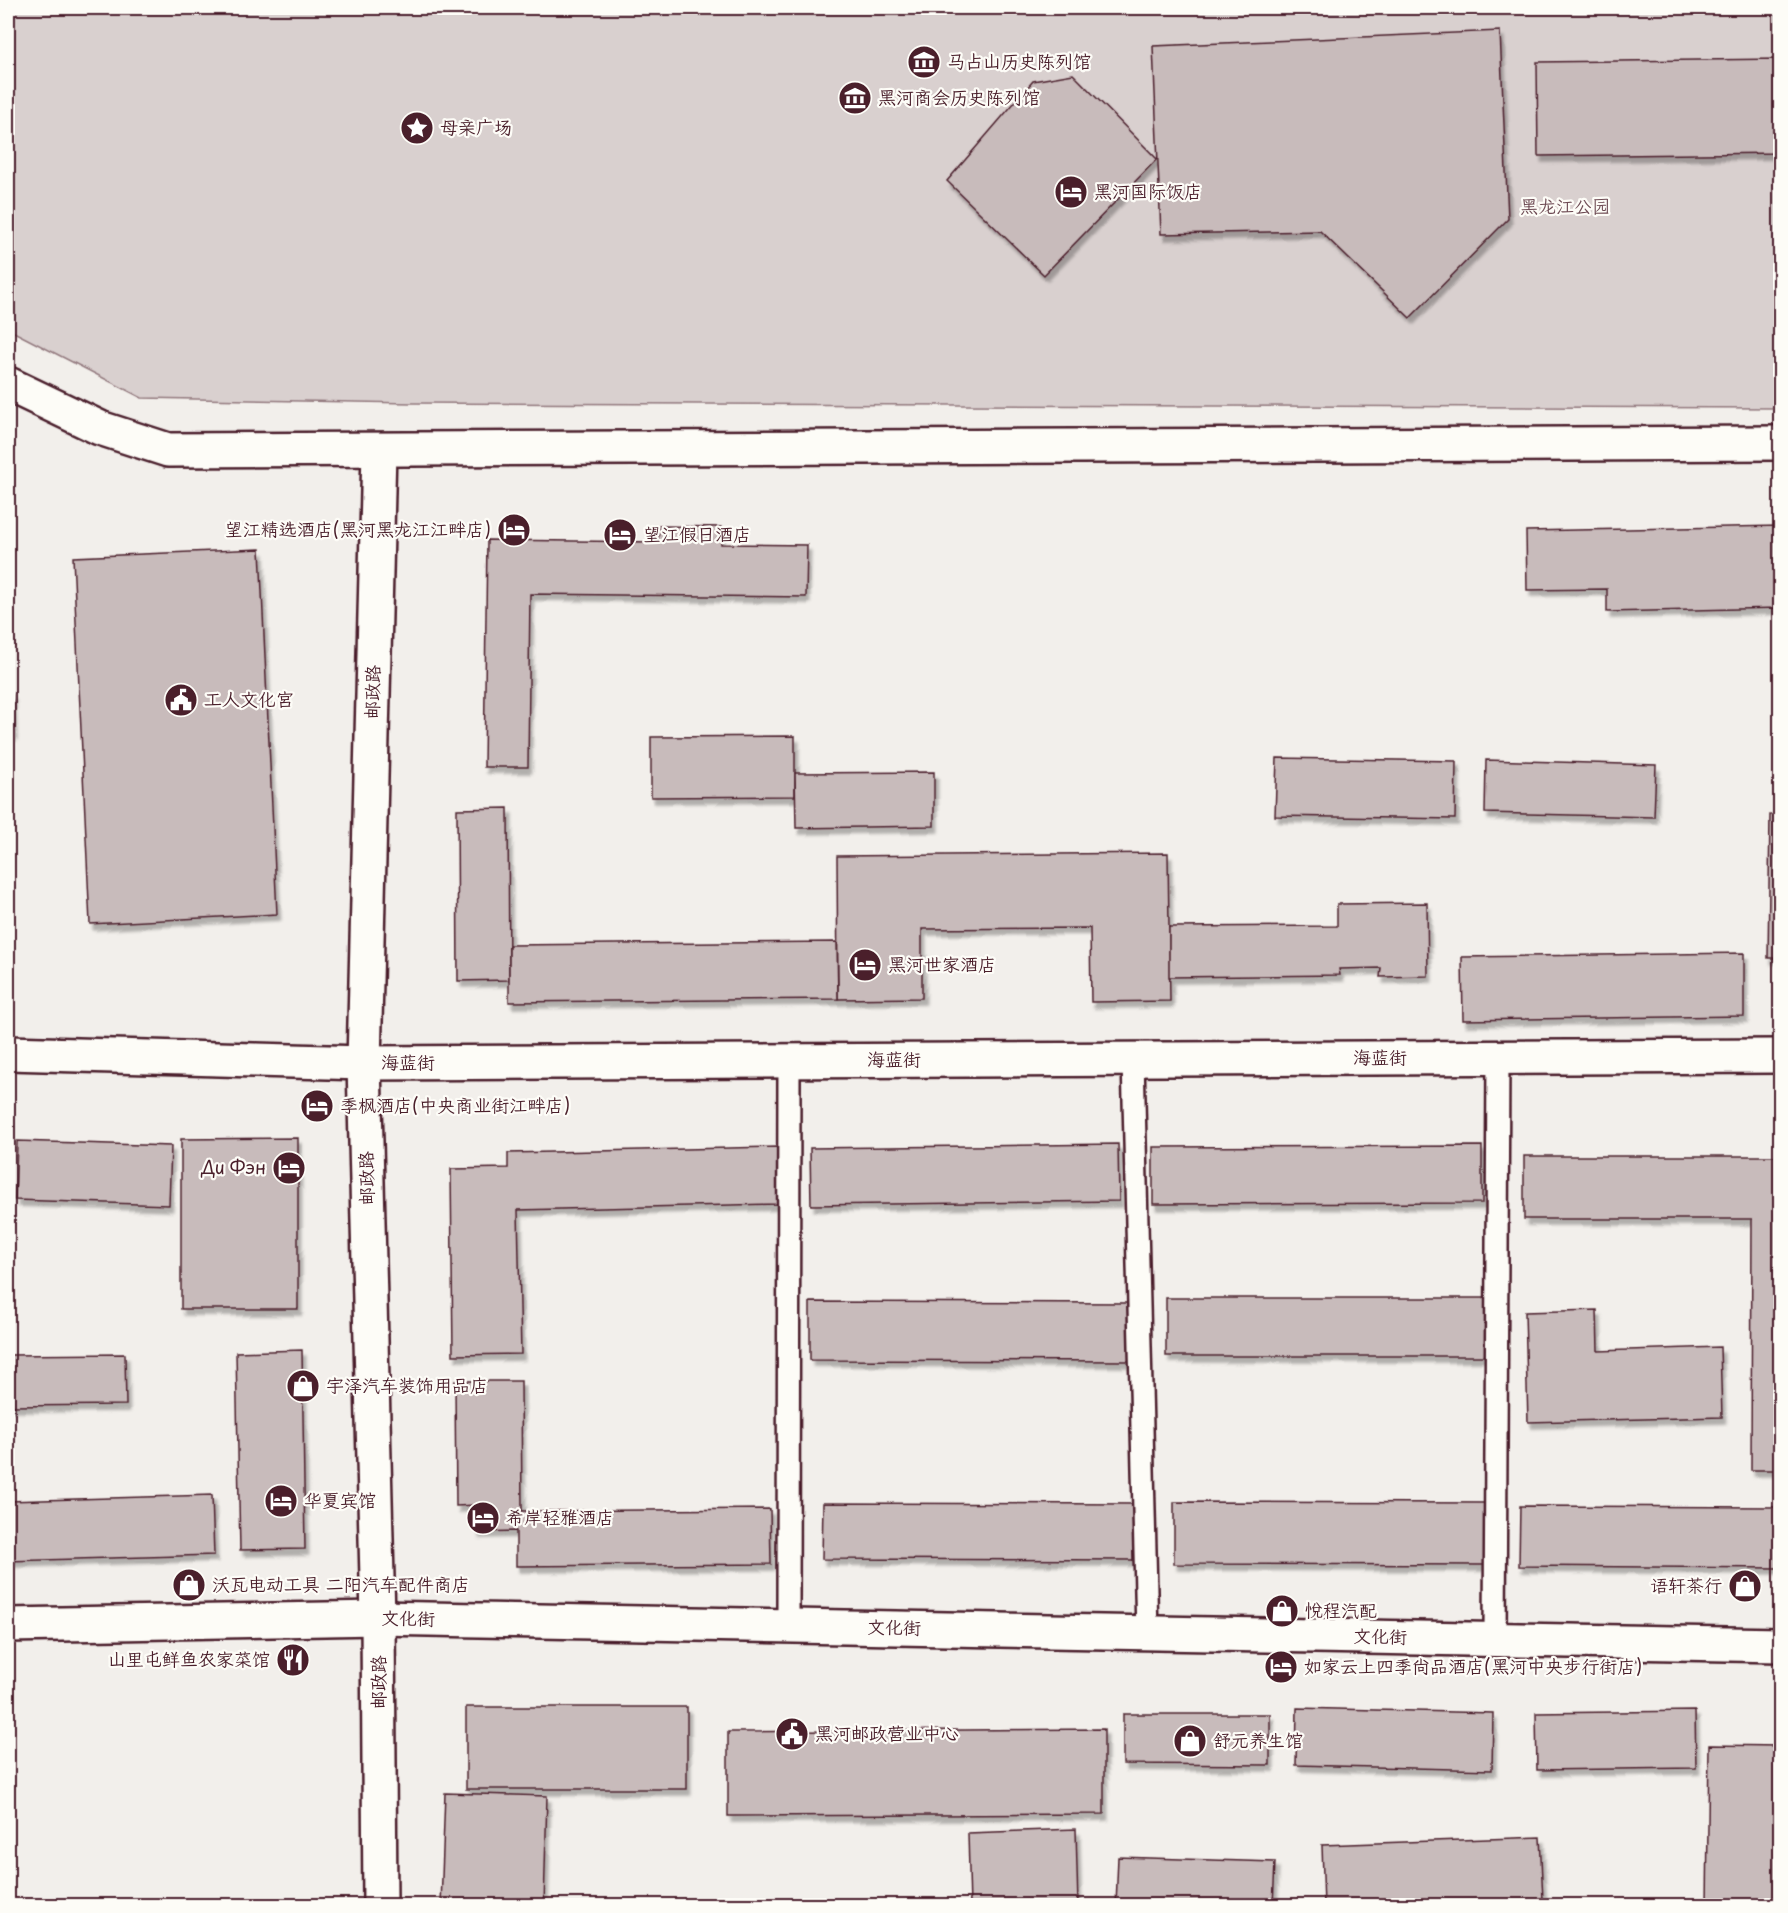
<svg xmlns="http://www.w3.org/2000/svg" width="1788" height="1913" font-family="'Playpen Sans','LXGW WenKai TC',sans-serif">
	<defs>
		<filter id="shadow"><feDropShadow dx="3.5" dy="6" stdDeviation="1.5" flood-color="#0004"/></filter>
	</defs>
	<rect width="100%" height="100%" fill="#f2efeb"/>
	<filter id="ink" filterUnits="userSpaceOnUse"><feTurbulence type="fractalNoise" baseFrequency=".0167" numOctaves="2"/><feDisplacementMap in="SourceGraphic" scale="12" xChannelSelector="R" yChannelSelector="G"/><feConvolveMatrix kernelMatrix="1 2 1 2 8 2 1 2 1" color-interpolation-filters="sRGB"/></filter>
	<g filter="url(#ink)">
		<!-- green -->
		<path fill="#d9d0cf" stroke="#92787d" stroke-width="1.5" d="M 8,8 L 1780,8 L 1780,408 L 411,403 L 142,398 L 8,329 Z"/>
		<!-- building -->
		<g fill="#c8bbbb" stroke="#4a1f2b" stroke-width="1.5" filter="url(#shadow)">
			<path d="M 1500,31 L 1508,219 L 1410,318 L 1320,231 L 1161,234 L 1153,46 Z"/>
			<path d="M 1780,59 L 1780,153 L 1538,156 L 1537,62 Z"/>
			<path d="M 1073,74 L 1157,159 L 1044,275 L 947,181 L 1033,81 Z"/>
			<path d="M 659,526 L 721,527 L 721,544 L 807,545 L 806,597 L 530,594 L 528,767 L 484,767 L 487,540 L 658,542 Z"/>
			<path d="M 1780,526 L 1780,608 L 1607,612 L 1607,589 L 1527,590 L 1526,531 Z"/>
			<path d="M 260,549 L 277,914 L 90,924 L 73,557 Z"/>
			<path d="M 1780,623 L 1780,806 L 1777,806 Z"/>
			<path d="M 8,695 L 12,695 L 13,734 L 8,734 Z"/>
			<path d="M 795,736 L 795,796 L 651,797 L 651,737 Z"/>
			<path d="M 1277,758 L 1456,761 L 1455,819 L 1275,816 Z"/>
			<path d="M 1486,760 L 1656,765 L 1654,817 L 1485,813 Z"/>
			<path d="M 934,772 L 934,826 L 796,828 L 795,773 Z"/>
			<path d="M 508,808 L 509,980 L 458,981 L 457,809 Z"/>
			<path d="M 1770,815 L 1780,815 L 1780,958 L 1768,958 Z"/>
			<path d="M 1168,853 L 1170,1001 L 1091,1002 L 1090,928 L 922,929 L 922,998 L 838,999 L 837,856 Z"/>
			<path d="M 1427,903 L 1428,976 L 1380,977 L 1381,968 L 1339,969 L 1340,975 L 1169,977 L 1169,927 L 1337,926 L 1337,904 Z"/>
			<path d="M 837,942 L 838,999 L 509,1002 L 509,945 Z"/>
			<path d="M 1744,953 L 1744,1016 L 1463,1020 L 1462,957 Z"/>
			<path d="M 298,1138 L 298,1309 L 181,1309 L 181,1139 Z"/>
			<path d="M 17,1141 L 171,1146 L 169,1205 L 15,1200 Z"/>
			<path d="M 1118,1144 L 1119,1201 L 811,1205 L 810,1148 Z"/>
			<path d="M 1482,1146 L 1482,1203 L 1153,1204 L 1153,1147 Z"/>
			<path d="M 777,1147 L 778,1204 L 518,1210 L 521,1354 L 453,1355 L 451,1169 L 508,1168 L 508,1153 Z"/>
			<path d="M 1524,1156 L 1780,1156 L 1780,1470 L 1751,1470 L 1752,1219 L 1524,1219 Z"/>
			<rect x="1166" y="1298" width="320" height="58"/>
			<path d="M 810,1302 L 1129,1303 L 1129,1361 L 810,1360 Z"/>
			<path d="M 1597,1310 L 1598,1351 L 1720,1347 L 1722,1417 L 1528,1422 L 1525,1312 Z"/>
			<path d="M 302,1350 L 305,1549 L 240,1550 L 236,1352 Z"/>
			<path d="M 125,1354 L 126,1405 L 8,1406 L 8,1355 Z"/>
			<path d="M 455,1381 L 521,1381 L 522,1511 L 770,1509 L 771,1564 L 516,1566 L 516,1531 L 476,1532 L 476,1505 L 456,1506 Z"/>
			<path d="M 212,1495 L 214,1555 L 8,1561 L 8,1501 Z"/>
			<path d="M 1174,1502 L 1488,1503 L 1488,1565 L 1174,1564 Z"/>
			<path d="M 823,1503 L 1138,1504 L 1138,1560 L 822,1559 Z"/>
			<path d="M 1520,1506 L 1780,1507 L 1780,1568 L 1519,1566 Z"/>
			<rect x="466" y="1707" width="221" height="82"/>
			<path d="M 1297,1708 L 1493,1713 L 1492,1770 L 1296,1765 Z"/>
			<path d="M 1695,1711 L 1696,1768 L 1537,1770 L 1536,1713 Z"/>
			<path d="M 1123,1714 L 1270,1714 L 1270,1765 L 1123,1764 Z"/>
			<path d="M 1104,1729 L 1104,1814 L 728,1816 L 728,1732 Z"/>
			<path d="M 1709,1745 L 1780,1746 L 1780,1906 L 1707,1906 Z"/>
			<path d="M 445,1793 L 547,1796 L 544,1906 L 441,1906 Z"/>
			<path d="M 1076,1829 L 1078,1906 L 970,1906 L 968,1833 Z"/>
			<path d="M 1540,1837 L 1543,1900 L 1394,1906 L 1324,1906 L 1322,1845 Z"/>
			<path d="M 1118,1857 L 1275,1862 L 1273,1906 L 1116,1906 Z"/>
		</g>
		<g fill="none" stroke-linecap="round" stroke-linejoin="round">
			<defs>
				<g id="service">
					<path d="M 1133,1059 L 1147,1633"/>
					<path d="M 788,1626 L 789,1061"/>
					<path d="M 1495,1640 L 1498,1057"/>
				</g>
				<g id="minor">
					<path d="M 8,384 L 100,428 L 168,450 L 1780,443"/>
					<path d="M 379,450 L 364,1063 L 378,1618 L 380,1906"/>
					<path d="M 8,1053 L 364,1063 L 1780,1056"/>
					<path d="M 8,1625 L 378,1618 L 1780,1645"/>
				</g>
			</defs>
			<!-- service casing -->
			<use href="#service" stroke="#4a1f2b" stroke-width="26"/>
			<!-- minor casing -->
			<use href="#minor" stroke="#4a1f2b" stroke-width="38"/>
			<!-- service -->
			<use href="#service" stroke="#fdfcf7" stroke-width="21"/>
			<!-- minor -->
			<use href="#minor" stroke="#fdfcf7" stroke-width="33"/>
		</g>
	</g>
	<!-- icons -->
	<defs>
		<symbol id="museum-disc" viewBox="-11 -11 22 22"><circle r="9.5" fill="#4a1f2b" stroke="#fdfcf7"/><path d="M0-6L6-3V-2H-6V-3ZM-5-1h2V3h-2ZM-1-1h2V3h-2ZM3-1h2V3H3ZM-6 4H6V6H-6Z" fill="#fff"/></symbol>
		<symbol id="sight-disc" viewBox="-11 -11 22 22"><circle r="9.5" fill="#4a1f2b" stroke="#fdfcf7"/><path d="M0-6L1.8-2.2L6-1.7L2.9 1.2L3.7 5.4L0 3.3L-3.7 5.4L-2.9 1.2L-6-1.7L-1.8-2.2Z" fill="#fff"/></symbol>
		<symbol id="hotel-disc" viewBox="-11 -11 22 22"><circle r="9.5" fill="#4a1f2b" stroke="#fdfcf7"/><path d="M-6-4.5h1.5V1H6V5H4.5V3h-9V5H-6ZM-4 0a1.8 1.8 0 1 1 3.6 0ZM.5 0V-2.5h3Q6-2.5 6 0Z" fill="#fff"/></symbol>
		<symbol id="civic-disc" viewBox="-11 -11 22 22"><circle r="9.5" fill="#4a1f2b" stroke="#fdfcf7"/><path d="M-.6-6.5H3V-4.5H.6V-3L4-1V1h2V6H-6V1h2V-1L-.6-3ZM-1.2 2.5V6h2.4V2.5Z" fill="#fff"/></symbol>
		<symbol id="shop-disc" viewBox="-11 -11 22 22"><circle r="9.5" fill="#4a1f2b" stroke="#fdfcf7"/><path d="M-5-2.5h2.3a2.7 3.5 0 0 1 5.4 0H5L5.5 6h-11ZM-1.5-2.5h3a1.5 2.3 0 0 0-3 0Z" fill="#fff"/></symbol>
		<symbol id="restaurant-disc" viewBox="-11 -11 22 22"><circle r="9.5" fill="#4a1f2b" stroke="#fdfcf7"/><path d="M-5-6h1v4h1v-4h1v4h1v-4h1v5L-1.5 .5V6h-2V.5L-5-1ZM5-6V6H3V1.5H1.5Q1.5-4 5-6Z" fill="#fff"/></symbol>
	</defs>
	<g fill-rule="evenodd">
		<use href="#museum-disc" x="905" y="43" width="38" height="38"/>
		<use href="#museum-disc" x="836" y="79" width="38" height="38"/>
		<use href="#sight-disc" x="398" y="109" width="38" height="38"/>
		<use href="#hotel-disc" x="1052" y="173" width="38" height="38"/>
		<use href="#hotel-disc" x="495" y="511" width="38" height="38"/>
		<use href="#hotel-disc" x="601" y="516" width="38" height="38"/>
		<use href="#civic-disc" x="162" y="681" width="38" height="38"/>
		<use href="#hotel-disc" x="846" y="946" width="38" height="38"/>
		<use href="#hotel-disc" x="298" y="1087" width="38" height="38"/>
		<use href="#hotel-disc" x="270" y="1149" width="38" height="38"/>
		<use href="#shop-disc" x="284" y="1367" width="38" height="38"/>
		<use href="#hotel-disc" x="262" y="1482" width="38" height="38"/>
		<use href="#hotel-disc" x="464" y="1499" width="38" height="38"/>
		<use href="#shop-disc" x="170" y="1566" width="38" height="38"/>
		<use href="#shop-disc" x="1726" y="1567" width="38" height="38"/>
		<use href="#shop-disc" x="1263" y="1592" width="38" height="38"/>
		<use href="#restaurant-disc" x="274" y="1641" width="38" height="38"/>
		<use href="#hotel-disc" x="1262" y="1648" width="38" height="38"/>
		<use href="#civic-disc" x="773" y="1715" width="38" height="38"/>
		<use href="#shop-disc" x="1171" y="1722" width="38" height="38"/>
	</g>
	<g text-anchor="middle" stroke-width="4.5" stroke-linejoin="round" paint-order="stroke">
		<!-- poi labels -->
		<g font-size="18" fill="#4a1f2b" stroke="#fdfcf7" text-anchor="start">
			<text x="947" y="68">马占山历史陈列馆</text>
			<text x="878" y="104">黑河商会历史陈列馆</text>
			<text x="440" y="134">母亲广场</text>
			<text x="1094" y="198">黑河国际饭店</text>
			<text x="491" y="536" text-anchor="end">望江精选酒店(黑河黑龙江江畔店)</text>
			<text x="643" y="541">望江假日酒店</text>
			<text x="204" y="706">工人文化宫</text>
			<text x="888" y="971">黑河世家酒店</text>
			<text x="340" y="1112">季枫酒店(中央商业街江畔店)</text>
			<text x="266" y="1174" text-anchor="end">Ди Фэн</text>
			<text x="326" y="1392">宇泽汽车装饰用品店</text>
			<text x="304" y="1507">华夏宾馆</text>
			<text x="506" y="1524">希岸轻雅酒店</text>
			<text x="212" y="1591">沃瓦电动工具 二阳汽车配件商店</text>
			<text x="1722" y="1592" text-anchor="end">语轩茶行</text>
			<text x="1305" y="1617">悦程汽配</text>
			<text x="270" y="1666" text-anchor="end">山里屯鲜鱼农家菜馆</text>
			<text x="1304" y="1673">如家云上四季尚品酒店(黑河中央步行街店)</text>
			<text x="815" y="1740">黑河邮政营业中心</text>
			<text x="1213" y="1747">舒元养生馆</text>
		</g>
		<!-- park labels -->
		<g font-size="18" fill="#6e4b54" stroke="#fdfcf7">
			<text x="1565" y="213">黑龙江公园</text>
		</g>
		<!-- street labels -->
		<g font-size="18" fill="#4a1f2b" stroke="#fdfcf7">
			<text transform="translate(373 692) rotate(-89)" y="6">邮政路</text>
			<text x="1380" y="1064">海蓝街</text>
			<text x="894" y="1066">海蓝街</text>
			<text x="408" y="1069">海蓝街</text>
			<text transform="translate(367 1178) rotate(-91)" y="6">邮政路</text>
			<text transform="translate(408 1619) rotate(1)" y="6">文化街</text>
			<text transform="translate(894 1628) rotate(1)" y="6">文化街</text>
			<text transform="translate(1380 1637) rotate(1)" y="6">文化街</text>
			<text transform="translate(379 1682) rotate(-90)" y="6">邮政路</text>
		</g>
	</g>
	<!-- margin -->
	<rect width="1788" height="1913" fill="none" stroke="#fdfcf7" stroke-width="30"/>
	<rect x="15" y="15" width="1758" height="1883" fill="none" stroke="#4a1f2b" stroke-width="2" filter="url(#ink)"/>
</svg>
